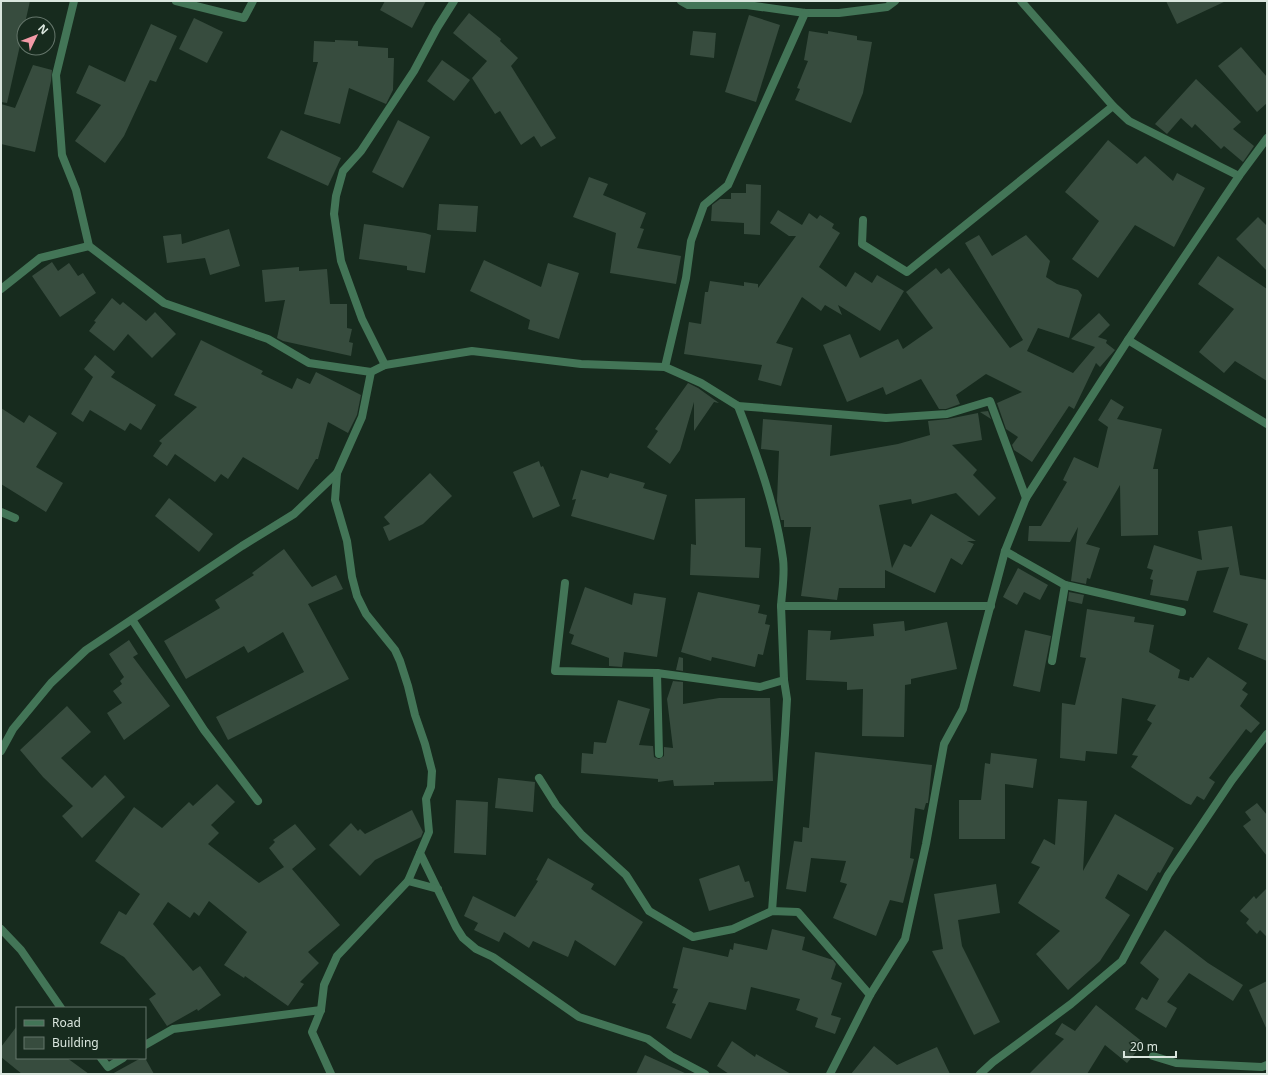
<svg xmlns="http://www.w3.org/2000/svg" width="1268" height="1075" font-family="'Noto Sans',sans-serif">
	<rect width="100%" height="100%" fill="#172b1e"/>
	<!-- building -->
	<g fill="#374c3e">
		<path d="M 1,1 L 30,1 L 7,103 L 1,102 Z"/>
		<path d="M 385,1 L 426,1 L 412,28 L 380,10 Z"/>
		<path d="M 1166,1 L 1226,1 L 1177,24 Z"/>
		<path d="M 469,13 L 501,39 L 500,41 L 518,58 L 511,66 L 556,138 L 541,147 L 534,136 L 521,145 L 500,111 L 495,114 L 472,78 L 487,61 L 453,33 Z"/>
		<path d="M 749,15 L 780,25 L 756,102 L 725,92 Z"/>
		<path d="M 194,18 L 223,32 L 207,63 L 179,49 Z"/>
		<path d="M 151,24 L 177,36 L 156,82 L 150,80 L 124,136 L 105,163 L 75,141 L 101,105 L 76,93 L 89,65 L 125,82 Z"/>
		<path d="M 693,31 L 716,33 L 714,58 L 690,55 Z"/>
		<path d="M 809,31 L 828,34 L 828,31 L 857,36 L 857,40 L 872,42 L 863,93 L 851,123 L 795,100 L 800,89 L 797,88 L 808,61 L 804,60 Z"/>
		<path d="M 335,40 L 358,41 L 358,46 L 388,48 L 388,58 L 394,58 L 393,90 L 386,104 L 349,88 L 340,124 L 304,114 L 318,62 L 313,62 L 314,41 L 335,42 Z"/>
		<path d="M 1241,47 L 1267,77 L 1267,103 L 1257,112 L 1218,66 Z"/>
		<path d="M 442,60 L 470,80 L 454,101 L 427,81 Z"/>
		<path d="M 33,65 L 52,70 L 51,81 L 35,152 L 1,144 L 1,104 L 15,108 Z"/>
		<path d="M 1196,79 L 1241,122 L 1233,129 L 1254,146 L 1243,162 L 1224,146 L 1221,149 L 1195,124 L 1192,128 L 1181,118 L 1167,134 L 1155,124 Z"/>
		<path d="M 398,120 L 430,137 L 403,188 L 372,172 Z"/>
		<path d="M 281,130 L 341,158 L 328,186 L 267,158 Z"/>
		<path d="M 1108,140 L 1137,164 L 1145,156 L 1173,181 L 1177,173 L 1205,188 L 1174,247 L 1135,225 L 1098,278 L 1072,259 L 1099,221 L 1065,192 Z"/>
		<path d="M 589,177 L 608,184 L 603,195 L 646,213 L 640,228 L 644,229 L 637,248 L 681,256 L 676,284 L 610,273 L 616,233 L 573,217 Z"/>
		<path d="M 746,184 L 761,185 L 760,235 L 744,234 L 744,223 L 711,221 L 712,205 L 720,199 L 731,199 L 731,193 L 746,193 Z"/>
		<path d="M 439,204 L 478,206 L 476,232 L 437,230 Z"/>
		<path d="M 778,210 L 802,225 L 809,213 L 817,219 L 820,215 L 834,224 L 832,228 L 840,233 L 819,267 L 846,287 L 855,272 L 872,283 L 877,275 L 904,291 L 880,331 L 838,305 L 842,315 L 825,305 L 821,311 L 802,297 L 776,343 L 793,348 L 781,386 L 758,380 L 762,365 L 684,354 L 689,322 L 701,324 L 705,292 L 708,292 L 710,281 L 744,286 L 744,282 L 758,284 L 758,288 L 796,236 L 789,236 L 770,223 Z"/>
		<path d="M 1258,217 L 1267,226 L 1267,271 L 1236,239 Z"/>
		<path d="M 364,224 L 425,233 L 431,235 L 425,273 L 407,270 L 407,266 L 359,259 Z"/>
		<path d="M 229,229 L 240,266 L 210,275 L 205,258 L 167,263 L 163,236 L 181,234 L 182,244 Z"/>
		<path d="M 979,235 L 992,256 L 1026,235 L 1050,261 L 1046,277 L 1057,284 L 1078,290 L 1082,295 L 1069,338 L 1038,328 L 1027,351 L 1073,373 L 1095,347 L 1071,339 L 1099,313 L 1110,325 L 1098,337 L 1107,340 L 1106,343 L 1115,350 L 1100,367 L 1096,363 L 1074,409 L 1069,406 L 1032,462 L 1014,450 L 1012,445 L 1018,437 L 1006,429 L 997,403 L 1022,392 L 986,374 L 956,395 L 960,404 L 946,409 L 939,409 L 921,379 L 886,395 L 883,387 L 847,402 L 823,345 L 850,334 L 860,358 L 898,339 L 903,349 L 933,328 L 906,292 L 936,268 L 941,274 L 949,268 L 1010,348 L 1023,340 L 965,243 Z"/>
		<path d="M 1218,256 L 1267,289 L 1267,381 L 1235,361 L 1224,373 L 1199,352 L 1234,309 L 1198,284 Z"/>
		<path d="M 484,260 L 541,287 L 548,263 L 579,273 L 559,339 L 528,329 L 530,320 L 470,291 Z"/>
		<path d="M 52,262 L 58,271 L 69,263 L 78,276 L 83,273 L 96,293 L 60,317 L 32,276 Z"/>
		<path d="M 299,267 L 299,271 L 327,269 L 330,304 L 347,304 L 347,328 L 352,329 L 349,342 L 353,343 L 351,356 L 283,341 L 277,338 L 285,300 L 265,302 L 262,270 Z"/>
		<path d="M 112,298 L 120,305 L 123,302 L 146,321 L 155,312 L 176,334 L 152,358 L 128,334 L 114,351 L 89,331 L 96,322 L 94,321 Z"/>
		<path d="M 201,340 L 263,371 L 261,374 L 292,389 L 297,378 L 310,384 L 316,372 L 361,395 L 357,415 L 348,433 L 328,422 L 318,459 L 316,459 L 298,490 L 243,457 L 228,479 L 221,474 L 215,482 L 175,454 L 167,466 L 153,456 L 162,443 L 159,441 L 197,407 L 174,395 Z"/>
		<path d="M 95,355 L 115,372 L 111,377 L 156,405 L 141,430 L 130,423 L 125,431 L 90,410 L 83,422 L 71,414 L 93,377 L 84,369 Z"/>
		<path d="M 688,383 L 698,388 L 719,403 L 714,402 L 694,431 L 694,402 L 680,450 L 670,464 L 647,447 L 658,431 L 655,429 Z"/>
		<path d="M 1111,399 L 1124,407 L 1117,419 L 1162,429 L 1153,469 L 1158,469 L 1158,535 L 1121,536 L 1120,485 L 1086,544 L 1100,548 L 1090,579 L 1087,578 L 1086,584 L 1071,581 L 1078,527 L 1070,542 L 1028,541 L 1029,526 L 1041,526 L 1067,482 L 1063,480 L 1074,457 L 1098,468 L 1108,427 L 1098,420 Z"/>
		<path d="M 1,408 L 24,423 L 29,415 L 57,433 L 36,467 L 63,483 L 46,512 L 1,484 Z"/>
		<path d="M 988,411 L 991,419 L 980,412 Z"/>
		<path d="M 978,413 L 982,440 L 952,445 L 977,470 L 973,475 L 996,498 L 979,516 L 956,493 L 912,504 L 911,499 L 879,505 L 892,568 L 904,544 L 911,547 L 931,514 L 976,541 L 967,541 L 974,544 L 962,565 L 951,558 L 935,593 L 885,570 L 885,588 L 839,588 L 837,600 L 801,596 L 811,527 L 784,527 L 784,520 L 781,520 L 777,501 L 779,451 L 761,449 L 763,419 L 832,425 L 830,456 L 898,444 L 930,435 L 928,421 L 948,419 Z"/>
		<path d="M 539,461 L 541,467 L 543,466 L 560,506 L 533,518 L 513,472 Z"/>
		<path d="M 581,470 L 608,478 L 610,473 L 645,483 L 643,488 L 667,495 L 654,540 L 571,516 L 576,499 L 572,500 Z"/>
		<path d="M 430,473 L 452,496 L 423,524 L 389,541 L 383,527 L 390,524 L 384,517 Z"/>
		<path d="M 169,498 L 213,534 L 199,552 L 155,516 Z"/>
		<path d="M 745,498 L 745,547 L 761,548 L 759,578 L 690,575 L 691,544 L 696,545 L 695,499 Z"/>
		<path d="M 1232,526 L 1240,575 L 1267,580 L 1267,661 L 1238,649 L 1248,624 L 1213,612 L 1229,567 L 1197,571 L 1188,601 L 1150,595 L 1153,580 L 1150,579 L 1153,570 L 1147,568 L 1154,545 L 1202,560 L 1198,531 Z"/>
		<path d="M 284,549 L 312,587 L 336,575 L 343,589 L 308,604 L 349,679 L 228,740 L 216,717 L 304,672 L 283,632 L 248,653 L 244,646 L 186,679 L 164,641 L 220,608 L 215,600 L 254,575 L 252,573 Z"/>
		<path d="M 1018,568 L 1048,585 L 1040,600 L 1024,592 L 1017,605 L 1003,597 Z"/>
		<path d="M 585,587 L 632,605 L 634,593 L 666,598 L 657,657 L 624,652 L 622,667 L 609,666 L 609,658 L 571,644 L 574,635 L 569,633 Z"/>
		<path d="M 698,592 L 760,605 L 758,613 L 767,615 L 765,624 L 770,625 L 763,655 L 758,654 L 755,667 L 712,657 L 711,661 L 681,652 Z"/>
		<path d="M 1069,592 L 1084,595 L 1082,604 L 1068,601 Z"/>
		<path d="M 1087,609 L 1135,617 L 1134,622 L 1154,625 L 1149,652 L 1180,670 L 1178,678 L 1189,681 L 1190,677 L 1193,678 L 1208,657 L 1247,683 L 1242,690 L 1248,694 L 1240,706 L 1260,723 L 1251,733 L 1246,729 L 1209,778 L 1215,782 L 1204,800 L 1197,796 L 1191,805 L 1186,803 L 1131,767 L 1138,756 L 1132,755 L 1152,723 L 1147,720 L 1156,705 L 1122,698 L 1117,754 L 1086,751 L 1085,761 L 1060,758 L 1062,703 L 1075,705 L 1086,658 L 1080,657 Z"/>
		<path d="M 904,621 L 905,631 L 947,622 L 957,669 L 911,679 L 911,684 L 905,685 L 904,737 L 862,736 L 863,689 L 847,690 L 847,682 L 806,680 L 808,630 L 831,631 L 830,640 L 874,636 L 873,624 Z"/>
		<path d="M 1025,630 L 1051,636 L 1040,692 L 1013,686 Z"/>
		<path d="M 129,640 L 138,654 L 133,657 L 170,706 L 124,740 L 107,713 L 122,703 L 113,691 L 122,684 L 120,681 L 124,677 L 109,654 Z"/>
		<path d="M 679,657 L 683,658 L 683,671 L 676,670 Z"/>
		<path d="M 673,681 L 683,682 L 683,704 L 719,698 L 770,698 L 773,781 L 714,782 L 714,785 L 674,786 L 673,780 L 658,782 L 658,779 L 581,773 L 582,753 L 593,754 L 594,742 L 606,743 L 618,700 L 650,709 L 639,745 L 653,746 L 654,757 L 659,759 L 664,756 L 664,747 L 673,748 L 667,699 Z"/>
		<path d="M 67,706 L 91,732 L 61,758 L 92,788 L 105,775 L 125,797 L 82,838 L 62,816 L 73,806 L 43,777 L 20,750 Z"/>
		<path d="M 815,752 L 932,765 L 928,803 L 926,803 L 924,810 L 915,808 L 910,858 L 914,859 L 903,903 L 890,900 L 876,936 L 833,918 L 847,884 L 840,882 L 846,861 L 811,858 L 806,892 L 786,889 L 794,841 L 802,842 L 803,827 L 809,828 Z"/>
		<path d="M 991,753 L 1037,759 L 1033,788 L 1005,784 L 1005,839 L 959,839 L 959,800 L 981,800 L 985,763 L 990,764 Z"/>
		<path d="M 498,778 L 535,782 L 533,812 L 495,808 Z"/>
		<path d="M 217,784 L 235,802 L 211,825 L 219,833 L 208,844 L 259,883 L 284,867 L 269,848 L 275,842 L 273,840 L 295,824 L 316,849 L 292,869 L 340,925 L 308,952 L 319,963 L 300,982 L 304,984 L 288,1006 L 245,976 L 244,978 L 224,965 L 247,932 L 209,901 L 199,916 L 194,912 L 190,918 L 168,902 L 153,924 L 193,971 L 200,966 L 221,995 L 198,1011 L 197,1009 L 167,1026 L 149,999 L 156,994 L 124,957 L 100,943 L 119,911 L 126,915 L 140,894 L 95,861 L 134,807 L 162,828 L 189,802 L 193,806 Z"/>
		<path d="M 1058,799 L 1087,801 L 1083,871 L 1115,814 L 1174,848 L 1160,873 L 1158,872 L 1147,891 L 1118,874 L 1105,898 L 1130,915 L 1100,961 L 1068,990 L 1036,954 L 1060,931 L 1018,903 L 1040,867 L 1031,863 L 1044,839 L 1055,845 Z"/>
		<path d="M 456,800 L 488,802 L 486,855 L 454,853 Z"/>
		<path d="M 1257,803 L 1267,815 L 1267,856 L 1243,826 L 1251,820 L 1245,812 Z"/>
		<path d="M 412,810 L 423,832 L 421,837 L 375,860 L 360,876 L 329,845 L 351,823 L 358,831 L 360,829 L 365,834 Z"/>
		<path d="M 548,858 L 594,884 L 591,889 L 643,922 L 615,966 L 575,940 L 568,957 L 533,941 L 529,948 L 504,932 L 499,942 L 474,930 L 478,923 L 464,916 L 473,896 L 515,917 L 538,881 L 536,880 Z"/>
		<path d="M 739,865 L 745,882 L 749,881 L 754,897 L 709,911 L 699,879 Z"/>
		<path d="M 996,884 L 1000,913 L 958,920 L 962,946 L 1000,1022 L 974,1035 L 932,951 L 943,949 L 934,894 Z"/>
		<path d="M 1267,888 L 1267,937 L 1260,930 L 1257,934 L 1246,923 L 1249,919 L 1240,911 L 1254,896 L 1256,899 Z"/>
		<path d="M 772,929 L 805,937 L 802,950 L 833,960 L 836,964 L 831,979 L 842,983 L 831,1015 L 841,1018 L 835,1034 L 815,1027 L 818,1018 L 796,1010 L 800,999 L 751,987 L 746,1010 L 709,1002 L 691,1039 L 666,1028 L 676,1004 L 672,1003 L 678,989 L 673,988 L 683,947 L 728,957 L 730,949 L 733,950 L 734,943 L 767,950 Z"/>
		<path d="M 1165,930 L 1208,963 L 1243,985 L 1233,1001 L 1189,973 L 1167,1002 L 1177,1008 L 1166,1028 L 1135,1009 L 1142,997 L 1147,1000 L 1159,979 L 1140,963 Z"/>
		<path d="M 1267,981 L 1267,1030 L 1249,990 Z"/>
		<path d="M 1096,1005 L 1144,1043 L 1127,1063 L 1105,1045 L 1087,1074 L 1029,1074 L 1064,1039 L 1055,1034 L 1062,1023 L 1075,1031 Z"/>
		<path d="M 17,1026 L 17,1058 L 67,1058 L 89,1074 L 22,1074 L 1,1057 L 1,1047 Z"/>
		<path d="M 732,1041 L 755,1057 L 756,1054 L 791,1074 L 729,1074 L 717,1066 Z"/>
		<path d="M 874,1046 L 897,1065 L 937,1047 L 950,1074 L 851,1074 Z"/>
		<path d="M 645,1055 L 687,1074 L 636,1074 Z"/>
		<path d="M 141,1058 L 145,1058 L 154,1074 L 112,1074 Z"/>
	</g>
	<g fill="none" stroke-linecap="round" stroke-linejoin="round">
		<!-- minor -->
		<g stroke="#437557" stroke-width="8">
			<path d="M 74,1 L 56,75 L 62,155 L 76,190 L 89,246 L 164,303 L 268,339 L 309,363 L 371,372"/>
			<path d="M 176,1 L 244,18 L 253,1"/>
			<path d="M 681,1 L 688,5 L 747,5 L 805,13 L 839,13 L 887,7 L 895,1"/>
			<path d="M 1021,1 L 1113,106 L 1129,121 L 1239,176"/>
			<path d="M 863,220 L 862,244 L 907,272 L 1113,106"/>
			<path d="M 1,289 L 40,258 L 89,246"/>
			<path d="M 1128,340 L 1267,424"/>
			<path d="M 385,365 L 362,319 L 341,261 L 334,214 L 336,196 L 343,171 L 361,151 L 414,71 L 437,28 L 454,1"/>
			<path d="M 665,367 L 686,278 L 691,241 L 704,205 L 728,185 L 805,13"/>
			<path d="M 738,406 C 757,455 776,507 783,559 C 785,574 782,591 781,606 L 991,606"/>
			<path d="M 337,473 L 335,500 L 347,541 L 352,577 L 357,596 L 366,614 L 395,650 L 400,661 L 408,686 L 415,715 L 425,744 L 432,771 L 431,787 L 426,799 L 429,832 L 420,853 L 456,927 L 463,938 L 476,949 L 493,957 L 579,1017 L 648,1039 L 671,1056 L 705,1074"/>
			<path d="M 1,512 L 15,518"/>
			<path d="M 1005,551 L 1065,585 L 1182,612"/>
			<path d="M 565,583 L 555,671 L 657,673"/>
			<path d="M 133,621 L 204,730 L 258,801"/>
			<path d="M 1052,661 L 1065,585"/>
			<path d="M 1,751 L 13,729 L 51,683 L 86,650 L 242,546 L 294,514 L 337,473 L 362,417 L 371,372 L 385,365 L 472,351 L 581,364 L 665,367 L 701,383 L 738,406 L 886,418 L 947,414 L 990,401 L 1026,498"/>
			<path d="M 659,754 L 657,673 L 760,687 L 784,680 L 781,606"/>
			<path d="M 539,778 L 556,805 L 582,835 L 626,875 L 649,911 L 693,937 L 733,929 L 772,911 L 798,912 L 870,995"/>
			<path d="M 408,881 L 438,889"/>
			<path d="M 772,911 L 785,734 L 787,699 L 784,680"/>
			<path d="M 1,929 L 21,950 L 61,1008"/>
			<path d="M 145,1045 L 173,1029 L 321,1010"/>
			<path d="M 1153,1056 L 1176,1063 L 1262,1067 L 1267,1065"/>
			<path d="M 101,1058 L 108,1067 L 123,1058"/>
			<path d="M 331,1074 L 312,1032 L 321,1010 L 324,985 L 337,956 L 408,881 L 420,853"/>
			<path d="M 830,1074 L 870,995 L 905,939 L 926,844 L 944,744 L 963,709 L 1005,551 L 1026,498 L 1128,340 L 1239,176 L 1267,138"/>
			<path d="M 980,1074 L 993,1062 L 1071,1004 L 1122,961 L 1168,875 L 1232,780 L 1267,734"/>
		</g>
	</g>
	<!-- border -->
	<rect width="1268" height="1075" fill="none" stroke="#dae6de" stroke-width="4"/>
	<!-- legend -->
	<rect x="16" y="1007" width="130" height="52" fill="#172b1e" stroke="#65766b"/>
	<rect x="24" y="1020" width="20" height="6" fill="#437557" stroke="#65766b"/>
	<text x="52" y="1027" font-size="12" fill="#dae6de">Road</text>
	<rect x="24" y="1037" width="20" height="12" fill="#374c3e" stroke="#65766b"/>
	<text x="52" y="1047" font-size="12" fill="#dae6de">Building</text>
	<!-- north arrow -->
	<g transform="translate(36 36) rotate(47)"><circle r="19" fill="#172b1e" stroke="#65766b"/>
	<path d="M0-3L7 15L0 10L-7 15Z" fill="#f39aa7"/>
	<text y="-6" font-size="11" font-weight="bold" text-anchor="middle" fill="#dae6de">N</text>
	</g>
	<!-- scale -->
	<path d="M1124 1051v6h52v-6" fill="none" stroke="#dae6de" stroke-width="2"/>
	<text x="1130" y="1051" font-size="12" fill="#dae6de" stroke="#172b1e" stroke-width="3" paint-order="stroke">20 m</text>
</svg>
